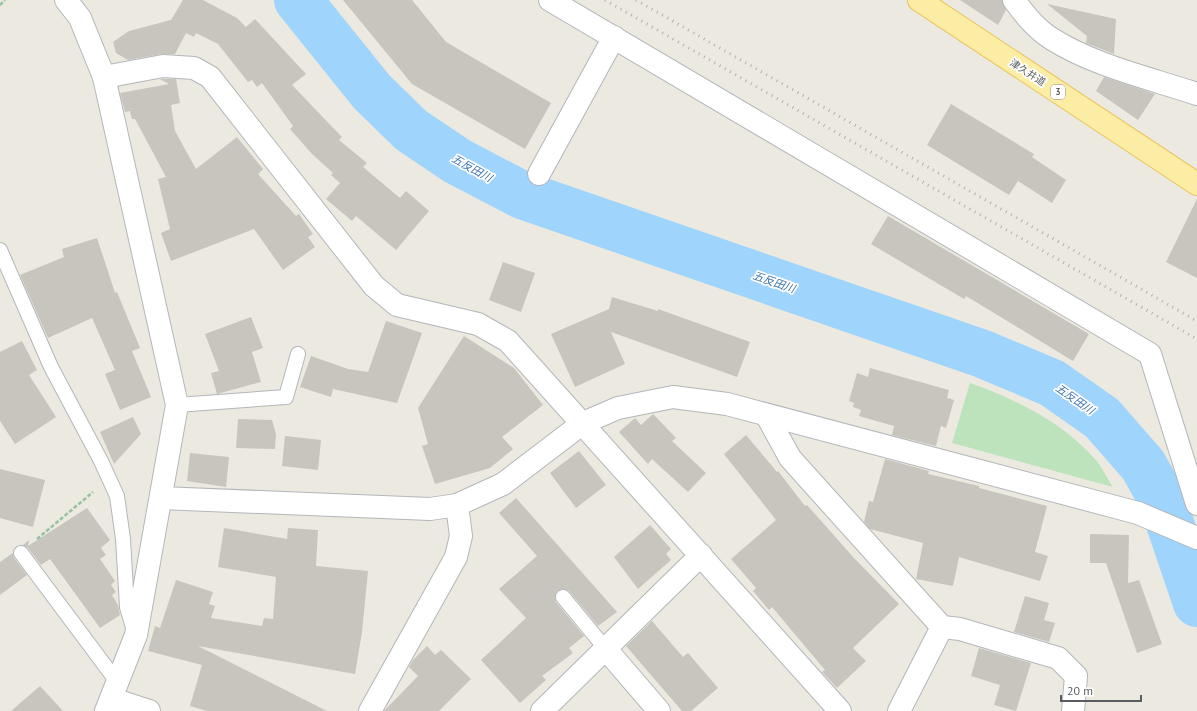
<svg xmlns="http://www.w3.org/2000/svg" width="1197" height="711" font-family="'PT Sans','Noto Sans JP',sans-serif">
	<rect width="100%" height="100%" fill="#ebe9e0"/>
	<!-- green -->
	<path fill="#bde3bc" d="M 970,383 C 1017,400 1061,421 1095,459 C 1102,467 1107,478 1113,487 L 952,443 Z"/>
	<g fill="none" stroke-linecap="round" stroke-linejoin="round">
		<!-- river -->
		<path stroke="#9fd4fc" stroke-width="48" d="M 298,0 L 372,92 L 411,130 L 457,161 L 522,195 L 983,354 L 1052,383 L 1102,418 L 1143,465 L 1161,497 L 1197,603"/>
	</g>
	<!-- building -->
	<g fill="#c8c5bf">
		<path d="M 183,0 L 203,0 L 237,18 L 246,27 L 255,19 L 306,74 L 292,85 L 342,137 L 339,140 L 367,163 L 363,167 L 400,198 L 406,191 L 429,211 L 396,250 L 356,216 L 352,221 L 326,199 L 340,183 L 331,175 L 333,173 L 312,154 L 290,129 L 293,126 L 262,83 L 257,87 L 252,80 L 248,82 L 218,44 L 196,33 L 194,37 L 186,33 L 175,54 L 161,54 L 128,60 L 116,53 L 113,42 L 129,31 L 171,20 Z"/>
		<path d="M 343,0 L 412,0 L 446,42 L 551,103 L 525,149 L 412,84 Z"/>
		<path d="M 960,0 L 1002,0 L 1006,10 L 998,25 Z"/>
		<path d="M 1047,4 L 1116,19 L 1114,54 L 1086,43 L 1087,36 Z"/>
		<path d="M 1104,77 L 1155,94 L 1138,120 L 1096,91 Z"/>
		<path d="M 160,79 L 176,79 L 180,103 L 171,105 L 175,131 L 196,169 L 237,137 L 263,169 L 258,174 L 296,216 L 299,214 L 313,234 L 308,237 L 315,247 L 283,270 L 254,229 L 171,261 L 161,233 L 170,229 L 158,179 L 166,177 L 135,119 L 132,119 L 130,111 L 125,112 L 120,93 L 169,84 Z"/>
		<path d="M 951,104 L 1034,154 L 1032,157 L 1066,180 L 1052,203 L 1018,181 L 1009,195 L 927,145 Z"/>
		<path d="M 1197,199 L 1197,278 L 1166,262 Z"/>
		<path d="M 888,216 L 1089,334 L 1073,361 L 966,296 L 964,299 L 871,244 Z"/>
		<path d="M 97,238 L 115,293 L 117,292 L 140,348 L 132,351 L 151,397 L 120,410 L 105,374 L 115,370 L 92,318 L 48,338 L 20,275 L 64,257 L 62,249 Z"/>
		<path d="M 503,262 L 535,273 L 521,312 L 489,300 Z"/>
		<path d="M 612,297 L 658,311 L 658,309 L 750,342 L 737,377 L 611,332 L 625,364 L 575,387 L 551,334 L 609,309 Z"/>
		<path d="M 251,317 L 263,348 L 252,352 L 261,382 L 217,394 L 211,373 L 219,371 L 205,334 Z"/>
		<path d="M 386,321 L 422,333 L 397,403 L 333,389 L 331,397 L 300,387 L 311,356 L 348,369 L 368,372 Z"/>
		<path d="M 464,336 L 514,368 L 543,405 L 502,437 L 513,449 L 490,468 L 435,484 L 422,446 L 428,444 L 418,408 Z"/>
		<path d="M 22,341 L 37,370 L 29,375 L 56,417 L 15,444 L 0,421 L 0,352 Z"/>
		<path d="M 870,368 L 949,390 L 947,398 L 954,400 L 946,428 L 941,426 L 936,446 L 892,435 L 894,426 L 859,416 L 861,410 L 853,407 L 854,403 L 849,401 L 857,373 L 868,377 Z"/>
		<path d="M 653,414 L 676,438 L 672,441 L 706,473 L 688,492 L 652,459 L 648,464 L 619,432 L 635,418 L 641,425 Z"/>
		<path d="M 133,417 L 141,434 L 114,464 L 100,432 Z"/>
		<path d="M 238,419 L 272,420 L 276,434 L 275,449 L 236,448 Z"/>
		<path d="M 746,435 L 777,472 L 778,471 L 805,506 L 807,505 L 854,558 L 899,604 L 853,648 L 866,661 L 837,688 L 822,672 L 825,670 L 772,607 L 769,610 L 753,591 L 756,588 L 731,559 L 776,520 L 724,454 Z"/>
		<path d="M 285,436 L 321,440 L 318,470 L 282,466 Z"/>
		<path d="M 579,451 L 606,485 L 576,508 L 550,473 Z"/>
		<path d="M 190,453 L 229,457 L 226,487 L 187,481 Z"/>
		<path d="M 885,459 L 929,471 L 928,474 L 979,486 L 979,488 L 1047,506 L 1035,552 L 1048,556 L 1040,581 L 959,557 L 953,586 L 916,579 L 923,543 L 870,529 L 864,522 L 869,501 L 873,502 Z"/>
		<path d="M 0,469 L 45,480 L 33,527 L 0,518 Z"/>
		<path d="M 516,498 L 617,612 L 598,626 L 569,591 L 562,589 L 557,591 L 555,598 L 556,602 L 584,636 L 569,648 L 573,653 L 542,676 L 546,680 L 520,703 L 481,660 L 526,618 L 499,589 L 537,556 L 499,513 Z"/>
		<path d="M 87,508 L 110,540 L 101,548 L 106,555 L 100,559 L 115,581 L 111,585 L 116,592 L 112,595 L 118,605 L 120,615 L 100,628 L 50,559 L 41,565 L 28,548 L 23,545 L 29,540 L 28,546 Z"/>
		<path d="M 650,525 L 671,549 L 666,554 L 671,560 L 638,589 L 614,557 Z"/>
		<path d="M 224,528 L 287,539 L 288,528 L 318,530 L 316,566 L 368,571 L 362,632 L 355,674 L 198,646 L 327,711 L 207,711 L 190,706 L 202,665 L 148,651 L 155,626 L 160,628 L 176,580 L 213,592 L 209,604 L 215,606 L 211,618 L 262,626 L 264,618 L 273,619 L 276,577 L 218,567 Z"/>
		<path d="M 1090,534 L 1129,535 L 1128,583 L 1139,580 L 1162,644 L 1137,653 L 1106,563 L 1090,563 Z"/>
		<path d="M 13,553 L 14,558 L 27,575 L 0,595 L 0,562 Z"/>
		<path d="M 1025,596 L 1049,603 L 1044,620 L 1055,623 L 1049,642 L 1014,632 Z"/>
		<path d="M 652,621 L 683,657 L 688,653 L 718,688 L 691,711 L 682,711 L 626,646 Z"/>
		<path d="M 427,646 L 435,655 L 441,650 L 471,679 L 439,711 L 384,711 L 418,676 L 409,667 L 413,660 Z"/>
		<path d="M 979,648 L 1031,663 L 1016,711 L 994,705 L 1000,685 L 971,676 Z"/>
		<path d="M 40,686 L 63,711 L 11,711 Z"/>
	</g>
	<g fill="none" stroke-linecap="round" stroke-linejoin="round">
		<defs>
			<g id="service">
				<path d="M 0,250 L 51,367 L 101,461 L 117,496 L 123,539 L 127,607 L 134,631"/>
				<path d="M 177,405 L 286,397 L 298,354"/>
				<path d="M 21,553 L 118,683"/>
				<path d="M 563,597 L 605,648"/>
			</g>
			<g id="minor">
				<path d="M 66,0 L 80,18 L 104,77 L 177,405 L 136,635 L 106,711"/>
				<path d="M 550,0 L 1150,354 L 1197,504"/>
				<path d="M 1014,0 C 1025,15 1036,29 1052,39 C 1095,66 1149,78 1197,94"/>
				<path d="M 104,77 L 163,66 L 194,68 L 210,77 L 374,286 L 397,305 L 478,324 L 508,341 L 840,711"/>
				<path d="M 539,174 L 614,37"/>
				<path d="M 767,416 L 790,458 L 942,627 L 960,629 L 1058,658 L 1076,676 L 1073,711"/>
				<path d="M 161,498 L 430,509 L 457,505 L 503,484 L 583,423 L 618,408 L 673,397 L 727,404 L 1138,513 L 1197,538"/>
				<path d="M 605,648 L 659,711"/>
				<path d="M 112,699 L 149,711"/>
				<path d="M 370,711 L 456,557 L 461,536 L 457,505"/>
				<path d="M 542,711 L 701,555"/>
				<path d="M 899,711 L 942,627"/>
			</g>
			<path id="primary" d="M 919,0 L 1197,184"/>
		</defs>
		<!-- service casing -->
		<use href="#service" stroke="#b3b6ba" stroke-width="16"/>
		<!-- minor casing -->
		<use href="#minor" stroke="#b3b6ba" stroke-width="24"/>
		<!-- primary casing -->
		<use href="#primary" stroke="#ebc158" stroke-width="24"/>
		<!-- path -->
		<g stroke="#96c3a2" stroke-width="2.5" stroke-dasharray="4 2" stroke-linecap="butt">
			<path d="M 0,5 L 5,0"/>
			<path d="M 37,539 L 93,492"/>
		</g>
		<!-- service -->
		<use href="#service" stroke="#fff" stroke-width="14"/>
		<!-- minor -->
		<use href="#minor" stroke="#fff" stroke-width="22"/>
		<!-- primary -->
		<use href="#primary" stroke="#fceda4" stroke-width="22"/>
		<!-- rail -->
		<g stroke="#b1b2b2" stroke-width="3" stroke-dasharray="1 5" stroke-linecap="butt">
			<path d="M 605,0 L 1197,339"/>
			<path d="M 636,0 L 1197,321"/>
		</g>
	</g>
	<g text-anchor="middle" stroke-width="3.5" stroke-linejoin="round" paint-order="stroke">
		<!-- shield labels -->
		<rect fill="#fff" stroke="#8b8d90" stroke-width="1" x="1051" y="85" width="14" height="14" rx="3"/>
		<g font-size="9" font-weight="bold" fill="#595c60">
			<text x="1058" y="95">3</text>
		</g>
		<!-- street labels -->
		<g font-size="10" fill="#595c60" stroke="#fff">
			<text transform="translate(1028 72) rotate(33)" y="4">津久井道</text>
		</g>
		<!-- water labels -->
		<g font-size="11" font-style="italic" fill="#3f75ac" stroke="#fff">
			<text transform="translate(472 168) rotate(29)" y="4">五反田川</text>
			<text transform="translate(774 282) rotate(19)" y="4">五反田川</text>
			<text transform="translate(1075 399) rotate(35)" y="4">五反田川</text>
		</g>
	</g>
	<!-- scale -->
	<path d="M1061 695v6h80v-6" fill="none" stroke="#595c60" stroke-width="2"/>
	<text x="1067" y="695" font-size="12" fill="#595c60" stroke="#ffffff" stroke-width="3" paint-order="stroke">20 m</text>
</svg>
